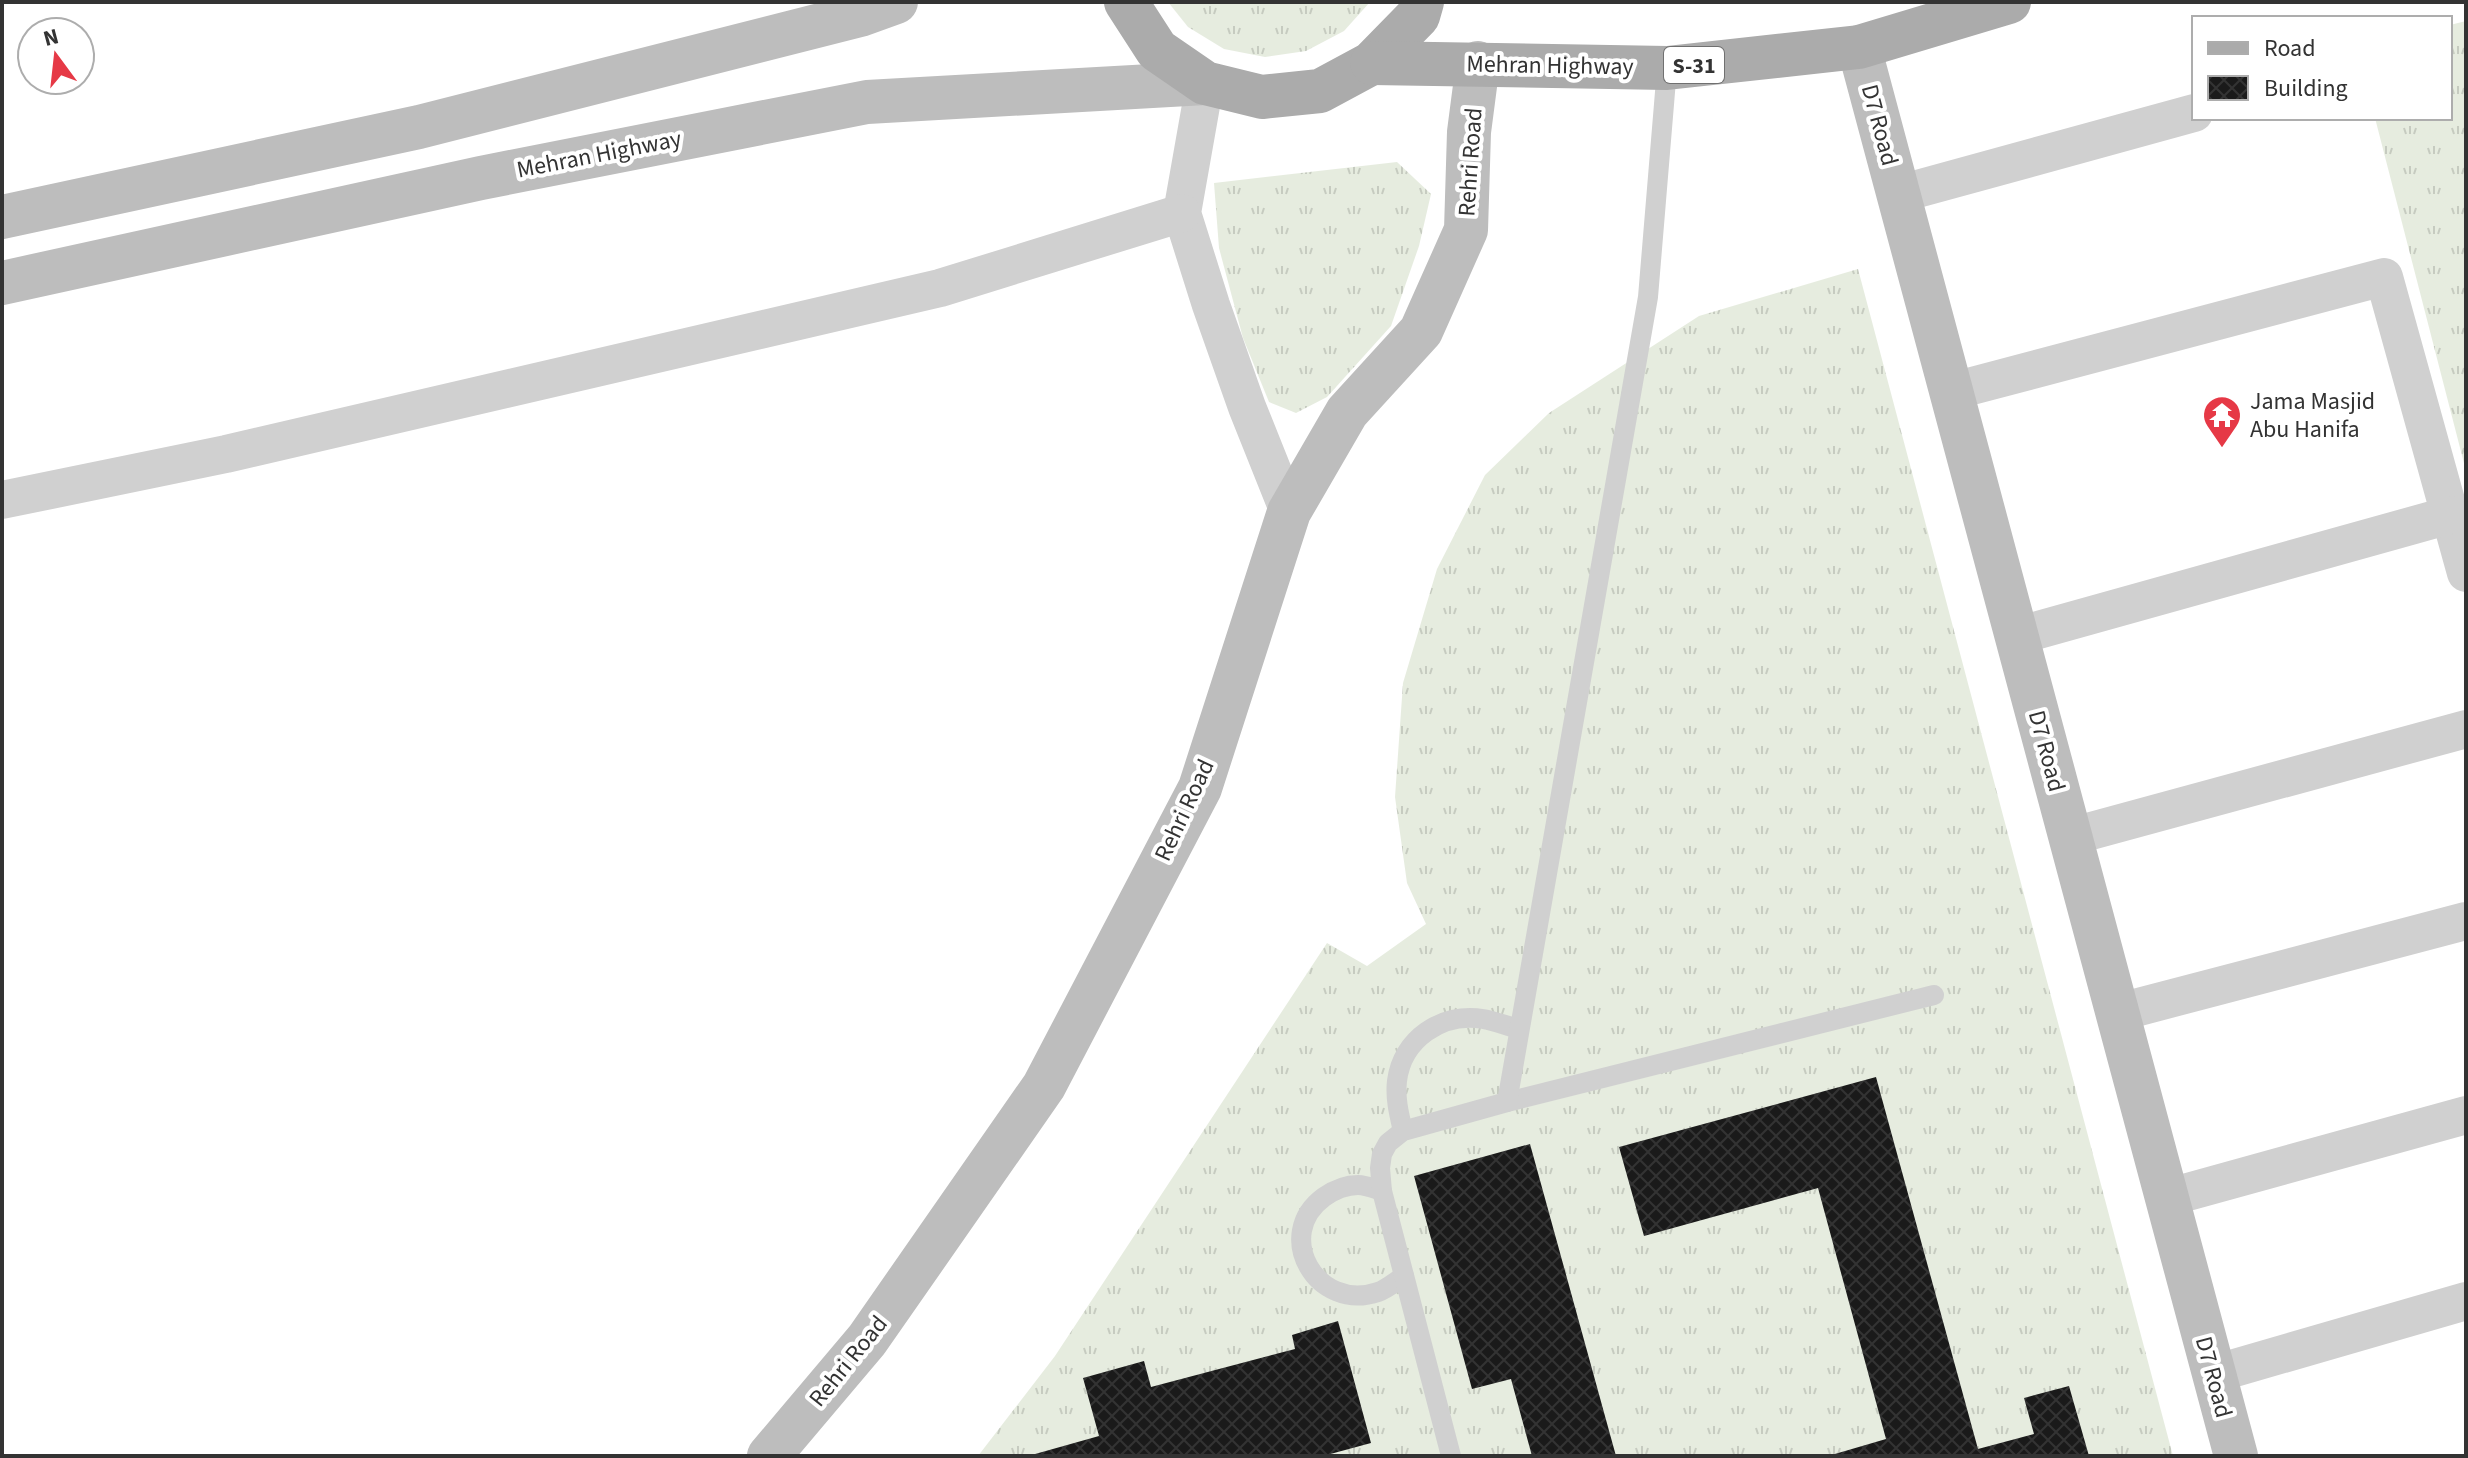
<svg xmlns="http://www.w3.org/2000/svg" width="2468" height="1458" font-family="'Source Sans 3',sans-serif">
	<defs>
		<pattern id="grass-tufts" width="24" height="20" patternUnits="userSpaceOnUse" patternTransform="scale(2)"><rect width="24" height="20" fill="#e6ecdf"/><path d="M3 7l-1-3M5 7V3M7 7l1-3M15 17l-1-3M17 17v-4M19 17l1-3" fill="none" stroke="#c6cbc0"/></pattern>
		<pattern id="building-cross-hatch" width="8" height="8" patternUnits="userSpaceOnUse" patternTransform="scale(2)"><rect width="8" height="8" fill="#1a1a1a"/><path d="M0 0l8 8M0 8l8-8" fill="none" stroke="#333"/></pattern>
	</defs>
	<rect width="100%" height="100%" fill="#fff"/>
	<!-- grass -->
	<g fill="url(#grass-tufts)">
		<path d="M 1168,2 L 1370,2 L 1344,31 L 1306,51 L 1265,57 L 1224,49 L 1188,27 Z"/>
		<path d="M 2466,21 L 2466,471 L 2375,118 L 2450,118 L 2450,25 Z"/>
		<path d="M 1397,162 L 1431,194 L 1419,246 L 1391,326 L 1327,397 L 1296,413 L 1269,402 L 1243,338 L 1219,248 L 1214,183 Z"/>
		<path d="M 1858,269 L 2173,1456 L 978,1456 L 1055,1356 L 1327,943 L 1367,966 L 1426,924 L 1407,883 L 1395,797 L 1403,683 L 1437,569 L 1485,475 L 1549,413 L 1699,316 Z"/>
	</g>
	<!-- building -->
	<g fill="url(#building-cross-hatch)">
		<path d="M 1876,1077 L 1978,1449 L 2034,1434 L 2024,1398 L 2069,1386 L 2089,1456 L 1828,1456 L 1886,1439 L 1818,1188 L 1644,1236 L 1619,1147 Z"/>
		<path d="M 1530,1144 L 1616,1456 L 1532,1456 L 1511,1379 L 1472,1389 L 1414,1176 Z"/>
		<path d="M 1338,1321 L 1371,1443 L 1323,1456 L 1028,1456 L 1099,1436 L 1083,1378 L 1144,1361 L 1151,1387 L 1295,1349 L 1292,1335 Z"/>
	</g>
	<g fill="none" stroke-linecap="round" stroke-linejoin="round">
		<!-- lane -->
		<g stroke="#d0d0d0" stroke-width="20">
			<path d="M 1507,1102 L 1934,995"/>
			<path d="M 1403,1131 C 1399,1114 1395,1098 1397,1081 C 1402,1039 1442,1012 1483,1019 C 1495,1021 1507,1026 1519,1029"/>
			<path d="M 1382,1191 C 1375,1189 1366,1185 1358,1185 C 1346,1185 1334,1190 1324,1197 C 1272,1235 1317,1313 1378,1292 C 1387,1289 1396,1281 1404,1276"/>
			<path d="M 1451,1456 L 1382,1191 L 1380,1168 L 1382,1154 L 1388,1143 L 1403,1131 L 1507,1102 L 1648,297 L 1667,68"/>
		</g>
		<!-- street -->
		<g stroke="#d0d0d0" stroke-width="38">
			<path d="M 1205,83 L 1182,213 L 1211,305 L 1247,407 L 1289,512"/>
			<path d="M 1899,194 L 2194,113"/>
			<path d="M 1953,391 L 2384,277 L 2466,573"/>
			<path d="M 2,500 L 226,454 L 940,288 L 1182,213"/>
			<path d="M 2017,636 L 2450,515"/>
			<path d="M 2069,837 L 2466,729"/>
			<path d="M 2116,1013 L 2466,921"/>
			<path d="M 2166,1198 L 2466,1115"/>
			<path d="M 2214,1374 L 2466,1301"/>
		</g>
		<!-- secondary -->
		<g stroke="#bdbdbd" stroke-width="44">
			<path d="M 1859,47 C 1986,516 2110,986 2236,1456"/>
			<path d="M 2,217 L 419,127 L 860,15 L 896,2"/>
			<path d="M 2,283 L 481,178 L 867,102 L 1205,83"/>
			<path d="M 769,1456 L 867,1340 L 1044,1086 L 1200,788 L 1289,512 L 1347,412 L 1421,331 L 1466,230 L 1469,132 L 1478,63"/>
		</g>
		<!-- primary -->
		<g stroke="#ababab" stroke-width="44">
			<path d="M 1126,2 L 1157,50 L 1205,83 L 1262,97 L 1320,91 L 1372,63 L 1418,16 L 1422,2"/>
			<path d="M 1372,63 L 1667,68 L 1859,47 L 2009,2"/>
		</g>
	</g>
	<!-- icons -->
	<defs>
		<symbol id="temple-pin" viewBox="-11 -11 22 30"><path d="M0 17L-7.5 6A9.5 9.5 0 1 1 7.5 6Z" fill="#e63946" stroke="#fff"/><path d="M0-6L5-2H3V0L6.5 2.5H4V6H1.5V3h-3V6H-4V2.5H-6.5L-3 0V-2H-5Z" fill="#fff"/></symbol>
	</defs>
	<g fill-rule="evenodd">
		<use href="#temple-pin" x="2200" y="393" width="44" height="60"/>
	</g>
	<g text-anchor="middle" stroke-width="8" stroke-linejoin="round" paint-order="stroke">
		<!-- shield labels -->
		<rect fill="#fff" stroke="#707070" stroke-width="2" x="1664" y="47" width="60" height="36" rx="6"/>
		<g font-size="22" font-weight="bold" fill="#333">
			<text x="1694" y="73">S-31</text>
		</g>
		<!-- street labels -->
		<g font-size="24" fill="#333" stroke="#fff">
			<text transform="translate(1550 65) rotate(1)" y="8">Mehran Highway</text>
			<text transform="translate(1880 125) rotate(75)" y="8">D7 Road</text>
			<text transform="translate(599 154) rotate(-11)" y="8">Mehran Highway</text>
			<text transform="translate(1470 162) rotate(-86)" y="8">Rehri Road</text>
			<text transform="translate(2047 751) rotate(75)" y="8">D7 Road</text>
			<text transform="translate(1184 810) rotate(-65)" y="8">Rehri Road</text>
			<text transform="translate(848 1361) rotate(-51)" y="8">Rehri Road</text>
			<text transform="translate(2214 1377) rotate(75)" y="8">D7 Road</text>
		</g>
		<!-- poi labels -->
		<g font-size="24" fill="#333" stroke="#fff" text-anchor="start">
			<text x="2250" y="409">Jama Masjid<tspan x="2250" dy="28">Abu Hanifa</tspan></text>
		</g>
	</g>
	<!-- border -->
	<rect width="2468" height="1458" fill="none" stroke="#333333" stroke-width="8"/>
	<!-- legend -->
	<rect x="2192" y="16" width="260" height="104" fill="#ffffff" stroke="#adadad" stroke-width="2"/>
	<rect x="2208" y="42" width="40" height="12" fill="#ababab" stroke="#adadad" stroke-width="2"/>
	<text x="2264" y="56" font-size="24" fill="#333333">Road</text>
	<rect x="2208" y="76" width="40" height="24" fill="url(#building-cross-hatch)" stroke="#adadad" stroke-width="2"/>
	<text x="2264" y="96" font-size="24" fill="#333333">Building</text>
	<!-- north arrow -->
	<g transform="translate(56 56) rotate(345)"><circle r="38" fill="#ffffff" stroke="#adadad" stroke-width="2"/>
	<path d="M0-6L14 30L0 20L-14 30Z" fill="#e63946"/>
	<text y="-12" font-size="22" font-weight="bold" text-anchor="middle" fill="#333333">N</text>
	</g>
</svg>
